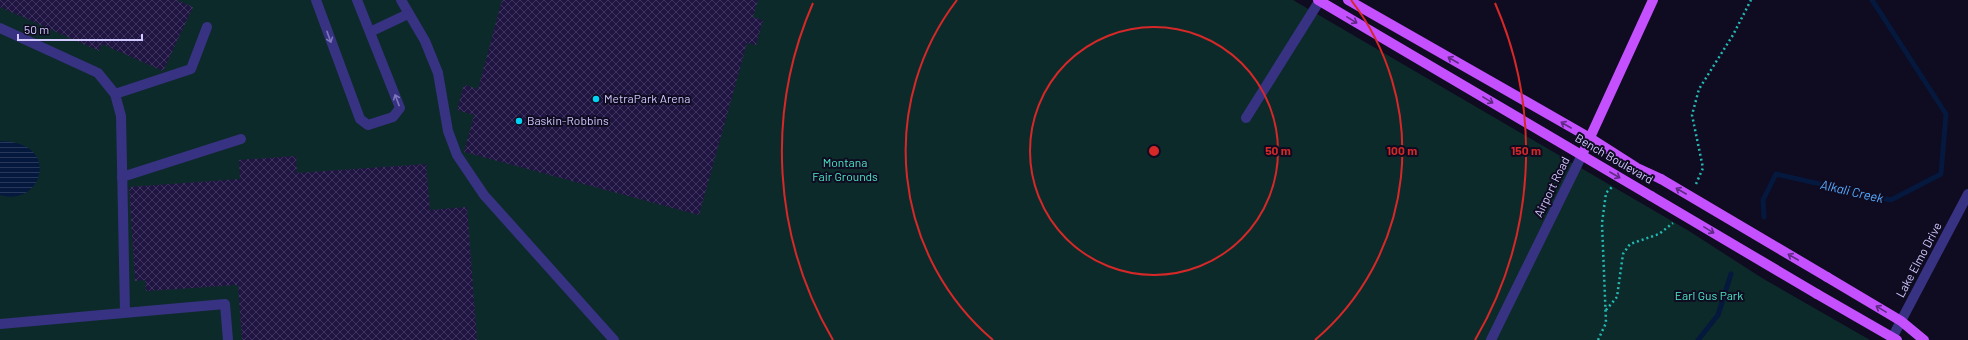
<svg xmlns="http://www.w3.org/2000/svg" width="1968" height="340" font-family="Barlow,sans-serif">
	<defs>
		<pattern id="water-rules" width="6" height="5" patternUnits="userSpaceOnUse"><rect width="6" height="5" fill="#05183e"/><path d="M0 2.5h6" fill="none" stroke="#28385b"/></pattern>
		<pattern id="building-cross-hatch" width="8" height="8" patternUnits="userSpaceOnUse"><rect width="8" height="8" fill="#201542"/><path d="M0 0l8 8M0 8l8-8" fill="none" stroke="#3f365e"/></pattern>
	</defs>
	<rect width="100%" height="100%" fill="#0f0b20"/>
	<!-- green -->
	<path fill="#0d2a2a" d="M 0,0 L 1293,0 L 1689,231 L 1762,278 L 1870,340 L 0,340 Z"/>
	<!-- water -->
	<path fill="url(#water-rules)" d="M 0,141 C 62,141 43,208 0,195 Z"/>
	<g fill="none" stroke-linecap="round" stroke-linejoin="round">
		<!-- stream -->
		<g stroke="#05183e" stroke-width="5">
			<path d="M 1764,217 L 1763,200 L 1776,174 L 1891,200 L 1941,174 L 1946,114 L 1872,0"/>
			<path d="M 1698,340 L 1718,315 L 1731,274"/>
		</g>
	</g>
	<!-- building -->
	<g fill="url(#building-cross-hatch)">
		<path d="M 0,0 L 177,0 L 193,7 L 163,71 L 102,44 L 99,51 L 0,7 Z"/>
		<path d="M 502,0 L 758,0 L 753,17 L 763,20 L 756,45 L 747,43 L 699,215 L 464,152 L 474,115 L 457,110 L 464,85 L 478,89 Z"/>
		<path d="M 296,156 L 297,173 L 426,164 L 430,210 L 467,207 L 477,340 L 242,340 L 238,285 L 146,291 L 145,280 L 135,281 L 129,187 L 240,179 L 239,160 Z"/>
	</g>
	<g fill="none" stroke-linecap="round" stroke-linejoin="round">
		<!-- path -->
		<g stroke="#23b9b5" stroke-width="2.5" stroke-dasharray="2 3" stroke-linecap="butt">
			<path d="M 1696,184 L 1703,168 L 1692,115 L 1699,89 L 1733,35 L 1751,0"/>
			<path d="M 1606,310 L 1617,297 L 1623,254 L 1630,244 L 1659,234 L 1673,223"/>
			<path d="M 1598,340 L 1606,323 L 1602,223 L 1606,193 L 1612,187"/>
		</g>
		<!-- minor -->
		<g stroke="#383283" stroke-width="10">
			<path d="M 316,0 L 360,119 L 368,125 L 393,117 L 400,108 L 357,0"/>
			<path d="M 401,0 L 425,41 L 438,73 L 448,131 L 457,155 L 484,195 L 614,340"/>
			<path d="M 0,28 L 98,73 L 115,94 L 121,116 L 125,312"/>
			<path d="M 370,32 L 408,14"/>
			<path d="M 115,94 L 191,69 L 207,27"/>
			<path d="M 1246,118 L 1320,0"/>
			<path d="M 122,177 L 241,139"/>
			<path d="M 0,324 L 225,304 L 228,340"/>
			<path d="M 1892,338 L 1968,194"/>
			<path d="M 1491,340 L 1582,155"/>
		</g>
		<!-- major -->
		<g stroke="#c450ff" stroke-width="10">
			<path d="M 1318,0 L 1651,196"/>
			<path d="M 1348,0 L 1590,138 L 1637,168 L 1661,179"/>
			<path d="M 1582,155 L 1653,0"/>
			<path d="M 1827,277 L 1901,321 L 1924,340"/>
			<path d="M 1817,294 L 1897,340"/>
		</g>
		<!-- major-bridge -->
		<g stroke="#c450ff" stroke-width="10">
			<path d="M 1661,179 L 1827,277"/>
			<path d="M 1651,196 L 1817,294"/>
		</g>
	</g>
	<!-- one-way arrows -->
	<defs><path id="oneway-shaft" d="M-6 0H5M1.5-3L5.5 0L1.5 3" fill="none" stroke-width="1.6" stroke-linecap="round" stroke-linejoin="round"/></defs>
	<g stroke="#602a84">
		<use href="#oneway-shaft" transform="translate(1352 20) rotate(31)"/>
		<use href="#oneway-shaft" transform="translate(1453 60) rotate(-150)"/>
		<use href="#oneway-shaft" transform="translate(1488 100) rotate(31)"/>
		<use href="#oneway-shaft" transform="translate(1566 125) rotate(-150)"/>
		<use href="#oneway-shaft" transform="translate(1615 175) rotate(30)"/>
		<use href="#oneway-shaft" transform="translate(1681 191) rotate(-150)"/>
		<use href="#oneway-shaft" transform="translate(1709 230) rotate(31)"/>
		<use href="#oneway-shaft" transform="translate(1793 257) rotate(-150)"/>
		<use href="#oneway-shaft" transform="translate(1881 309) rotate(-149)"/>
	</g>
	<g stroke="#7d76bb">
		<use href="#oneway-shaft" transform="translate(329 37) rotate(70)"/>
		<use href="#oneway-shaft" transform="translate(397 100) rotate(-111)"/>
	</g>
	<!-- distance rings -->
	<g fill="none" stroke="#d62828" stroke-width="2">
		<circle cx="1154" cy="151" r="124"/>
		<path d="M993 340A248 248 0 0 1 957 0M1351 0A248 248 0 0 1 1315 340"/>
		<path d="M833 340A372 372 0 0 1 813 3M1495 3A372 372 0 0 1 1475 340"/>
	</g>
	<!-- markers -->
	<g fill="#00d3f4" stroke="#0f0b20" stroke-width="1.5">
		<circle cx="596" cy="99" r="4"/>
		<circle cx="519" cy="121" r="4"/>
	</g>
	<g text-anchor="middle" stroke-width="4" stroke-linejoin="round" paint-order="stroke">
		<!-- poi labels -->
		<g font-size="12" fill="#d1c9ff" stroke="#0f0b20" text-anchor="start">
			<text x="604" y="103">MetraPark Arena</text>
			<text x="527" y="125">Baskin-Robbins</text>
		</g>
		<!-- street labels -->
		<g font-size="12" fill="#d1c9ff" stroke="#0f0b20">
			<text transform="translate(1614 159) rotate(30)" y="4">Bench Boulevard</text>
			<text transform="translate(1552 187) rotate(-64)" y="4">Airport Road</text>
			<text transform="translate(1919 260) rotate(-62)" y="4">Lake Elmo Drive</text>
		</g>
		<!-- park labels -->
		<g font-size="12" fill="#4ce8c7" stroke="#0f0b20">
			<text x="845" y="167">Montana<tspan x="845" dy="14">Fair Grounds</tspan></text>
			<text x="1709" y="300">Earl Gus Park</text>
		</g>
		<!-- water labels -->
		<g font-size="13" font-style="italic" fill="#57abff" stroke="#0f0b20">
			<text transform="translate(1852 191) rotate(13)" y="5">Alkali Creek</text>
		</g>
	</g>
	<circle cx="1154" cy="151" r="6" fill="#d62828" stroke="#0f0b20" stroke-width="2"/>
	<g font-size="12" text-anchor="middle" font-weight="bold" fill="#d62828" stroke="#0f0b20" stroke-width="4" stroke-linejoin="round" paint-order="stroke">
		<text x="1278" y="155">50 m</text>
		<text x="1402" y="155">100 m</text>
		<text x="1526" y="155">150 m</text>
	</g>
	<!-- scale -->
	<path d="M18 34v6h124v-6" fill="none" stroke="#d1c9ff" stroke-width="2"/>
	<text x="24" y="34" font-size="12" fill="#d1c9ff" stroke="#0f0b20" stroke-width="3" paint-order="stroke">50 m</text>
</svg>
